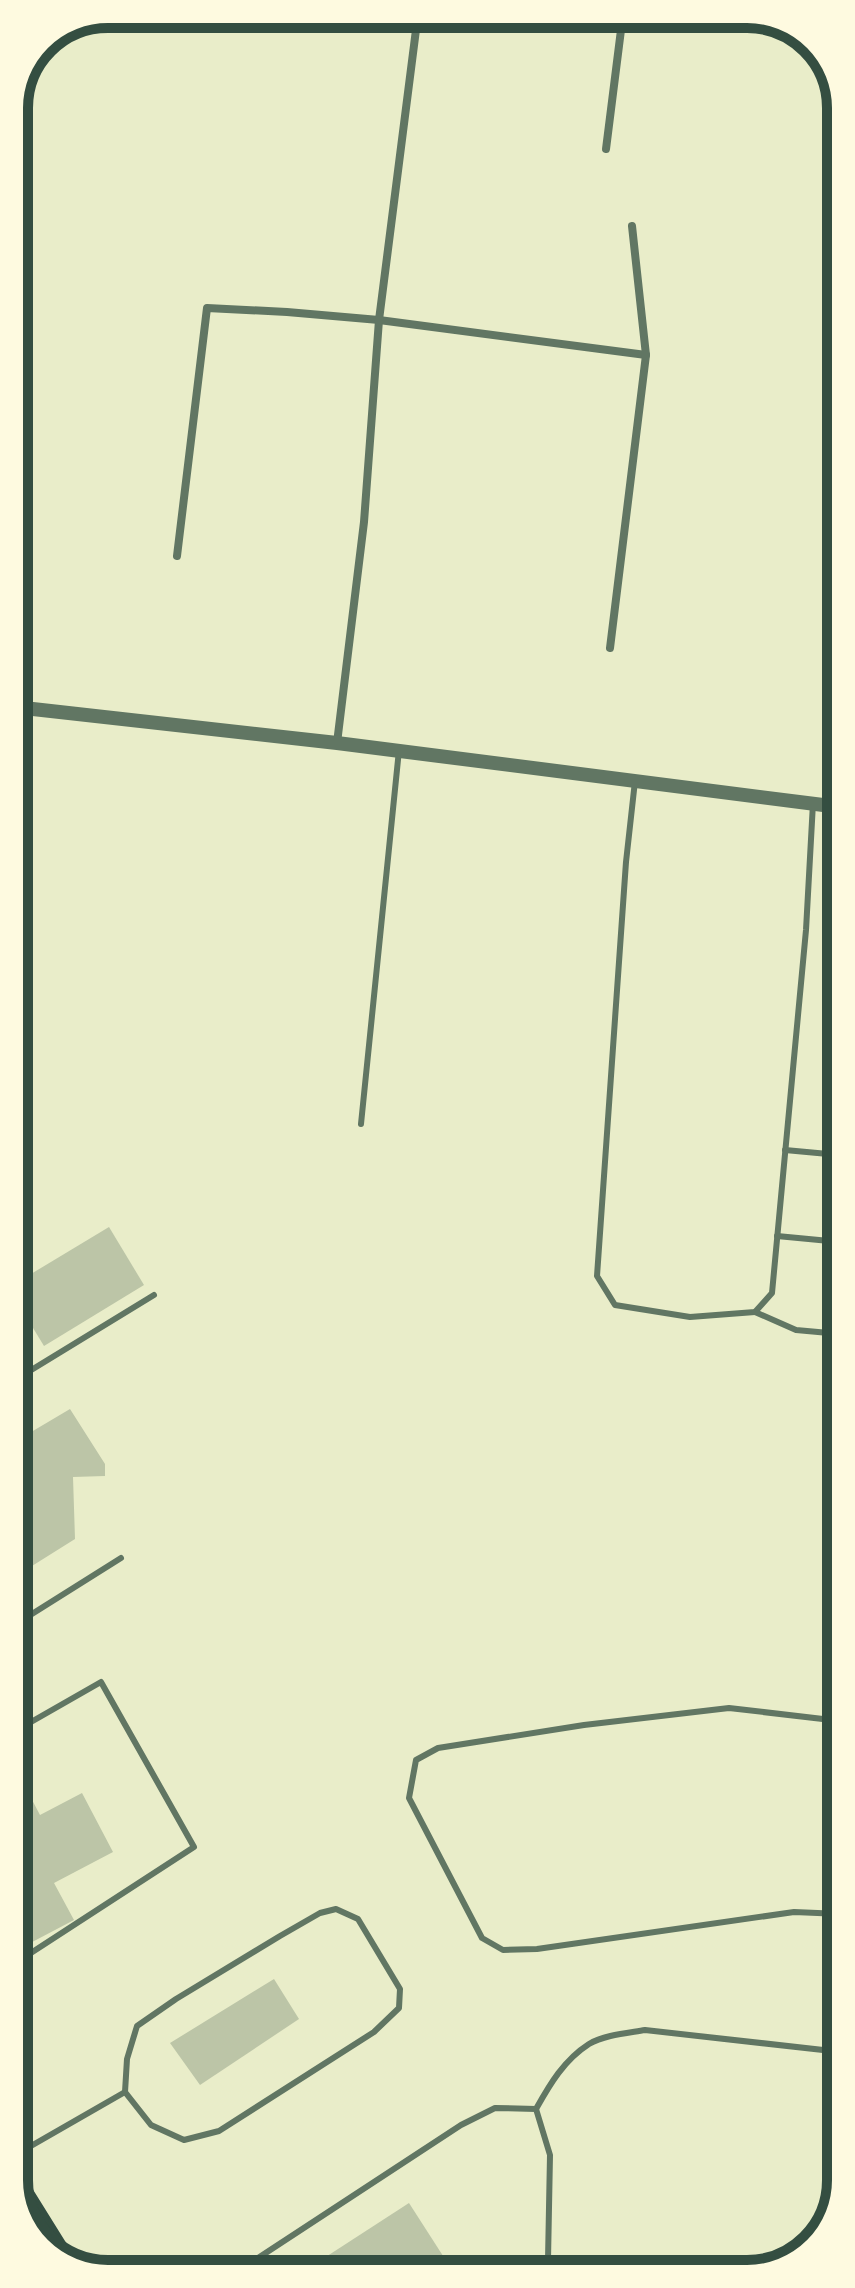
<svg xmlns="http://www.w3.org/2000/svg" width="855" height="2288" font-family="'Asap Condensed',sans-serif">
	<rect width="100%" height="100%" fill="#e9edc9"/>
	<!-- building -->
	<g fill="#bcc5a7">
		<path d="M 109,1227 L 144,1285 L 44,1346 L 16,1300 L 16,1283 Z"/>
		<path d="M 70,1409 L 105,1464 L 105,1476 L 73,1477 L 75,1539 L 16,1576 L 16,1441 Z"/>
		<path d="M 20,1777 L 40,1815 L 82,1793 L 113,1852 L 54,1883 L 74,1920 L 17,1950 L 17,1779 Z"/>
		<path d="M 274,1979 L 299,2019 L 200,2085 L 170,2043 Z"/>
		<path d="M 409,2203 L 445,2259 L 427,2272 L 301,2273 Z"/>
	</g>
	<g fill="none" stroke-linecap="round" stroke-linejoin="round">
		<!-- service -->
		<g stroke="#617663" stroke-width="6">
			<path d="M 635,781 L 626,862 L 597,1276 L 615,1305 L 690,1317 L 755,1312 L 772,1293 L 806,930 L 813,803"/>
			<path d="M 361,1124 L 399,750"/>
			<path d="M 785,1150 L 839,1155"/>
			<path d="M 777,1236 L 840,1242"/>
			<path d="M 755,1312 L 796,1330 L 840,1334"/>
			<path d="M 16,1356 L 28,1372 L 154,1295"/>
			<path d="M 16,1380 L 28,1372"/>
			<path d="M 16,1624 L 121,1558"/>
			<path d="M 840,1721 L 729,1708 L 584,1725 L 438,1748 L 416,1760 L 409,1798 L 482,1938 L 503,1950 L 537,1949 L 794,1912 L 841,1914"/>
			<path d="M 17,1730 L 101,1682 L 194,1847 L 17,1962"/>
			<path d="M 336,1909 L 358,1919 L 400,1989 L 399,2008 L 374,2032 L 219,2131 L 184,2140 L 151,2125 L 125,2092 L 127,2059 L 137,2026 L 176,1999 L 280,1936 L 320,1913 Z"/>
			<path d="M 536,2109 C 550,2084 564,2060 589,2044 C 604,2035 628,2033 645,2030 L 841,2052"/>
			<path d="M 17,2154 L 125,2092"/>
			<path d="M 548,2260 L 555,2272"/>
			<path d="M 235,2273 L 461,2125 L 495,2108 L 536,2109 L 550,2155 L 548,2260 L 531,2272"/>
		</g>
		<!-- minor -->
		<g stroke="#617663" stroke-width="8">
			<path d="M 543,14 L 623,23"/>
			<path d="M 606,149 L 623,14"/>
			<path d="M 177,556 L 207,308 L 287,312 L 379,320 L 646,355"/>
			<path d="M 610,648 L 646,355 L 632,226"/>
			<path d="M 337,743 L 364,522 L 379,320 L 418,14"/>
		</g>
		<!-- tertiary -->
		<path stroke="#617663" stroke-width="14" d="M 15,707 L 337,743 L 839,807"/>
		<!-- secondary -->
		<path stroke="#344e41" stroke-width="16" d="M 17,2179 L 68,2261"/>
	</g>
	<!-- crop -->
	<path d="M0 0H855V2288H0ZM108 28H747A80 80 0 0 1 827 108V2180A80 80 0 0 1 747 2260H108A80 80 0 0 1 28 2180V108A80 80 0 0 1 108 28Z" fill="#fefae0" fill-rule="evenodd"/>
	<path fill="none" stroke="#344e41" stroke-width="10" d="M108 28H747A80 80 0 0 1 827 108V2180A80 80 0 0 1 747 2260H108A80 80 0 0 1 28 2180V108A80 80 0 0 1 108 28Z"/>
</svg>
